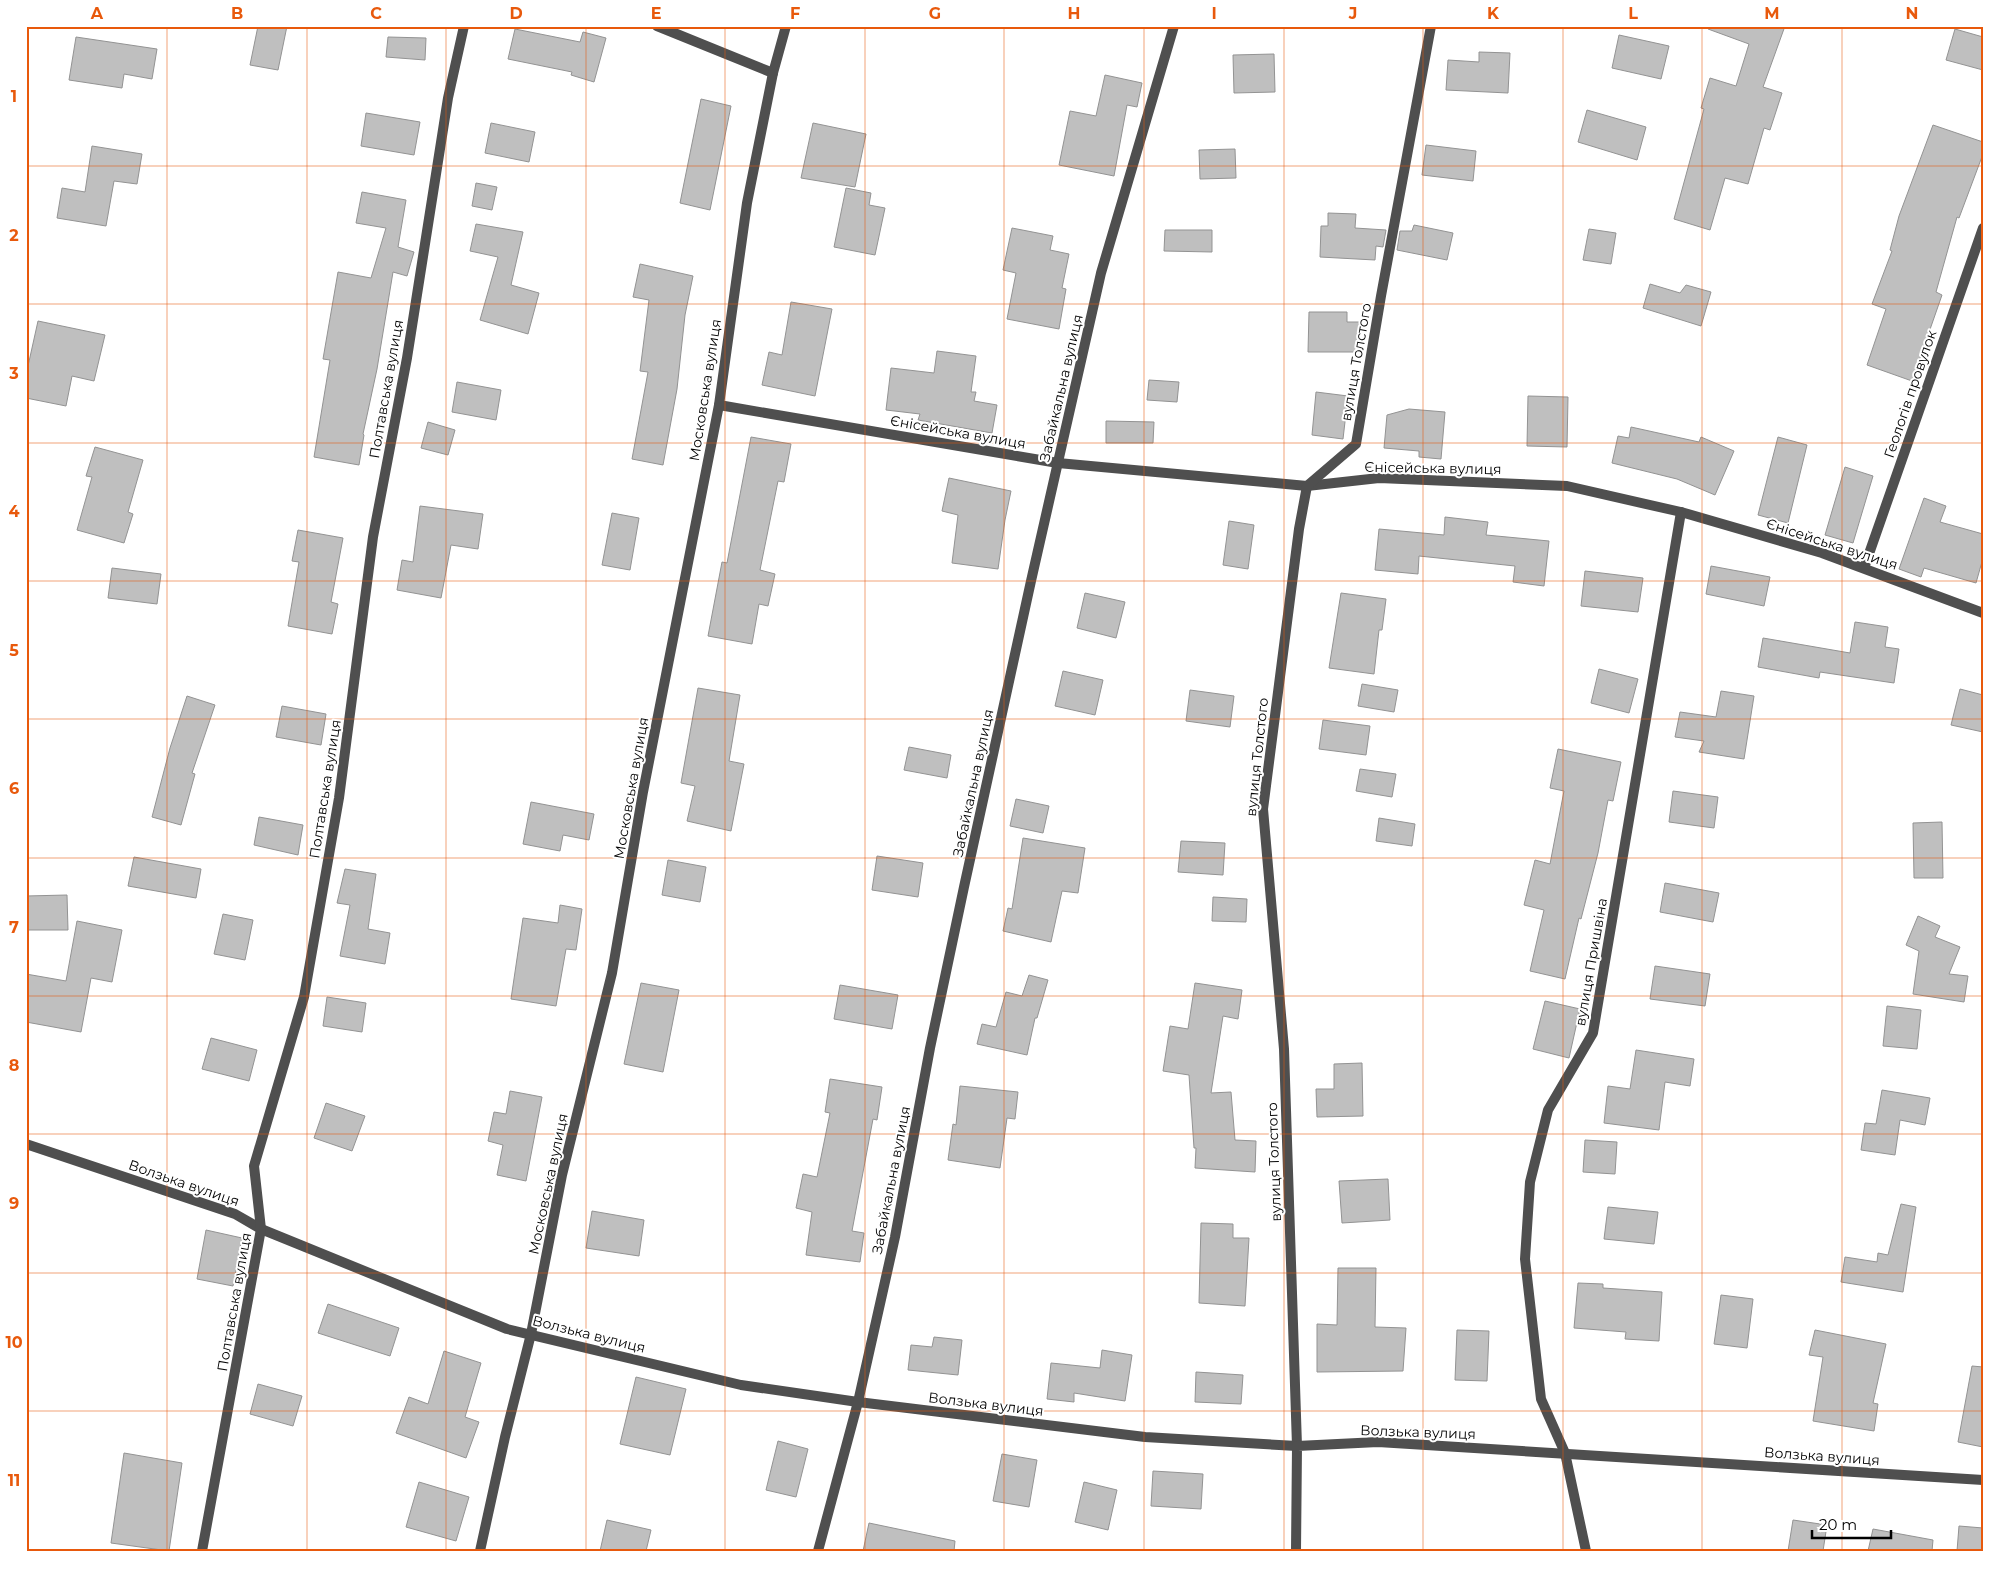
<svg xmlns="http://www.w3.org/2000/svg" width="2009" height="1577" font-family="Montserrat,sans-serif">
	<rect width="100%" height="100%" fill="#fff"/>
	<!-- building -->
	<g fill="#bfbfbf" stroke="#939393">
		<path d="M 258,26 L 287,26 L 278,70 L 250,65 Z"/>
		<path d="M 1709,26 L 1785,26 L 1763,87 L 1782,93 L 1770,130 L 1764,128 L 1748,184 L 1725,178 L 1710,230 L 1674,219 L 1704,109 L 1701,108 L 1710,78 L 1736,86 L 1749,44 L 1708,29 Z"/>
		<path d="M 515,29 L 580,42 L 583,32 L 606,38 L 594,82 L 571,75 L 572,72 L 508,59 Z"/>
		<path d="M 1955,29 L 1983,37 L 1983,70 L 1946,60 Z"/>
		<path d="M 1619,35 L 1669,46 L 1661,79 L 1612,68 Z"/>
		<path d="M 76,37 L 157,49 L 152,79 L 124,74 L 122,88 L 69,80 Z"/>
		<path d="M 388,37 L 426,38 L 425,60 L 386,57 Z"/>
		<path d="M 1479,52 L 1510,53 L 1508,93 L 1446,90 L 1448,60 L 1479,62 Z"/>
		<path d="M 1274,54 L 1275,92 L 1234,93 L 1233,55 Z"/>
		<path d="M 1105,75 L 1142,83 L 1137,107 L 1127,105 L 1114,176 L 1059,165 L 1070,111 L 1096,116 Z"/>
		<path d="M 701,99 L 731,106 L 710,210 L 680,203 Z"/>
		<path d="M 1587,110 L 1646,127 L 1637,160 L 1578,142 Z"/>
		<path d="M 366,113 L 420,122 L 414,155 L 361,146 Z"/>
		<path d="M 491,123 L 535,132 L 529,162 L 485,153 Z"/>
		<path d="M 813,123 L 866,134 L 855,187 L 801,178 Z"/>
		<path d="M 1933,125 L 1983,142 L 1983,154 L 1959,218 L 1957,217 L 1936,292 L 1942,295 L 1912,381 L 1867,365 L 1886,309 L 1872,304 L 1892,251 L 1890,250 L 1899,216 Z"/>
		<path d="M 1426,145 L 1476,151 L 1473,181 L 1422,175 Z"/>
		<path d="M 92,146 L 142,154 L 137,184 L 114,181 L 106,226 L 57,218 L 62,188 L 85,192 Z"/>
		<path d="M 1235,149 L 1236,178 L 1200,179 L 1199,150 Z"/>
		<path d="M 476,183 L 497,187 L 492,210 L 472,206 Z"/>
		<path d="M 846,188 L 871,193 L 869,205 L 885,208 L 875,255 L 834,247 Z"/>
		<path d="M 362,192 L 406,200 L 398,247 L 414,252 L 407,276 L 393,272 L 377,369 L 363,434 L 364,435 L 359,465 L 314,457 L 330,360 L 323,359 L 338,272 L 371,278 L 386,228 L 356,223 Z"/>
		<path d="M 1328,213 L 1356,214 L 1355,228 L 1386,230 L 1383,247 L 1376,246 L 1375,260 L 1320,257 L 1321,226 L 1328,226 Z"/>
		<path d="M 476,224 L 523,232 L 511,285 L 539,293 L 528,334 L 480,320 L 498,257 L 470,251 Z"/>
		<path d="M 1414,225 L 1453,233 L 1447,260 L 1397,250 L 1400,231 L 1412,231 Z"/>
		<path d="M 1012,228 L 1053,236 L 1050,250 L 1069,254 L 1062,288 L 1066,289 L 1059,329 L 1007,319 L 1016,273 L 1003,270 Z"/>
		<path d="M 1589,229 L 1616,233 L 1611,264 L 1583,260 Z"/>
		<path d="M 1165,230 L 1212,230 L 1212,252 L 1164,251 Z"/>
		<path d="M 640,264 L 693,276 L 685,315 L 677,389 L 663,465 L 632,459 L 648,372 L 640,371 L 649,300 L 633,297 Z"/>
		<path d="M 1650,284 L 1680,293 L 1686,285 L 1711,292 L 1701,326 L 1643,308 Z"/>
		<path d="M 791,302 L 832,309 L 815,396 L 762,385 L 769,352 L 782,355 Z"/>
		<path d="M 1309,312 L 1347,312 L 1347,322 L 1359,322 L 1359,352 L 1308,352 Z"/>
		<path d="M 38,321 L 105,335 L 94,381 L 72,376 L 66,406 L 26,398 L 26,375 Z"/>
		<path d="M 937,351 L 976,356 L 971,392 L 976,392 L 974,401 L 997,405 L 992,433 L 918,420 L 920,414 L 886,410 L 891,368 L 934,373 Z"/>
		<path d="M 1149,380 L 1179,382 L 1177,402 L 1147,400 Z"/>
		<path d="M 457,382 L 501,390 L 496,420 L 452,412 Z"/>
		<path d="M 1316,392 L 1348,396 L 1343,439 L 1312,435 Z"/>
		<path d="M 1528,396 L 1568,397 L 1567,447 L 1527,446 Z"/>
		<path d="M 1409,409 L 1445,412 L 1441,459 L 1419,457 L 1419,451 L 1384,448 L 1387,415 Z"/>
		<path d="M 1106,421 L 1154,422 L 1153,443 L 1106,443 Z"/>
		<path d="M 428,422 L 455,430 L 448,455 L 421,448 Z"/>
		<path d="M 1631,427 L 1699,442 L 1701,437 L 1734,451 L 1715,495 L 1677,479 L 1612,463 L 1618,436 L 1629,438 Z"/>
		<path d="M 751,437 L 791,444 L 784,482 L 778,481 L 760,570 L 775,574 L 768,606 L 759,604 L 752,644 L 708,636 L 722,562 L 727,563 Z"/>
		<path d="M 1778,437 L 1807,445 L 1788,523 L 1758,515 Z"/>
		<path d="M 95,447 L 143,460 L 128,512 L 133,514 L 124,543 L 77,530 L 92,477 L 86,476 Z"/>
		<path d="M 1845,467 L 1873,476 L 1853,543 L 1825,535 Z"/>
		<path d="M 949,478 L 1011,491 L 1005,520 L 998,569 L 952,563 L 958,515 L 942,511 Z"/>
		<path d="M 1924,498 L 1946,506 L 1940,522 L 1983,534 L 1983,558 L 1976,583 L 1924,568 L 1921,577 L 1899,569 Z"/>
		<path d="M 420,506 L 483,514 L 478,549 L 451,545 L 441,598 L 397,590 L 402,560 L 413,562 Z"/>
		<path d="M 612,513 L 639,518 L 630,570 L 602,565 Z"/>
		<path d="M 1445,517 L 1488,522 L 1486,535 L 1549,541 L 1544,586 L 1513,582 L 1515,566 L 1419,556 L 1418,574 L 1375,570 L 1379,529 L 1444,535 Z"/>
		<path d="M 1229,521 L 1254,525 L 1248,569 L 1223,565 Z"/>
		<path d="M 298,530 L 343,538 L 331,602 L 338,604 L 332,634 L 288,626 L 299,562 L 292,561 Z"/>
		<path d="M 1711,566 L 1770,577 L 1764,606 L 1706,594 Z"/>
		<path d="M 112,568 L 161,574 L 157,604 L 108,598 Z"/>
		<path d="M 1585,571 L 1643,578 L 1638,612 L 1581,606 Z"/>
		<path d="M 1085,593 L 1125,602 L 1116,638 L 1077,628 Z"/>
		<path d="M 1341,593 L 1386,599 L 1382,630 L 1379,630 L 1374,674 L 1329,668 Z"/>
		<path d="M 1855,622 L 1888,627 L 1885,647 L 1899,649 L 1894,683 L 1820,672 L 1819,678 L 1758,667 L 1763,638 L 1850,653 Z"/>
		<path d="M 1599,669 L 1638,679 L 1629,713 L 1591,703 Z"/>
		<path d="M 1063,671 L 1103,680 L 1095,715 L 1055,706 Z"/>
		<path d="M 1362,684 L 1398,690 L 1394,712 L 1358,706 Z"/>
		<path d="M 698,688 L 740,695 L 729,761 L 744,764 L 731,831 L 687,821 L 695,786 L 681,783 Z"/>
		<path d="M 1960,689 L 1983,695 L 1983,732 L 1951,725 Z"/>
		<path d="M 1190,690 L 1234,696 L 1230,727 L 1186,721 Z"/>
		<path d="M 1721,691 L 1754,696 L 1744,759 L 1699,752 L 1704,741 L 1675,737 L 1680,712 L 1716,717 Z"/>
		<path d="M 187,696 L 215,705 L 192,773 L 195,774 L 181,825 L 152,817 L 170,748 Z"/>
		<path d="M 282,706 L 326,714 L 321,745 L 276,737 Z"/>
		<path d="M 1323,720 L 1370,726 L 1366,755 L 1319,749 Z"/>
		<path d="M 909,747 L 951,755 L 947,778 L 904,770 Z"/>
		<path d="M 1558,749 L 1621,762 L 1613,801 L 1608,800 L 1598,853 L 1581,919 L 1579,918 L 1565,979 L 1530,971 L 1544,910 L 1524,905 L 1535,860 L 1550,864 L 1564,791 L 1550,788 Z"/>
		<path d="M 1360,769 L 1396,774 L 1392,797 L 1356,791 Z"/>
		<path d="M 1673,791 L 1718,797 L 1714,828 L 1669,822 Z"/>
		<path d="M 1016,799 L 1049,806 L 1043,833 L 1010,826 Z"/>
		<path d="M 531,802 L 594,814 L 589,840 L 563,835 L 560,851 L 523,844 Z"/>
		<path d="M 259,817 L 303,825 L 298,855 L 254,845 Z"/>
		<path d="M 1379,818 L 1415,824 L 1412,846 L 1376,841 Z"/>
		<path d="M 1942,822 L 1943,878 L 1914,878 L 1913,823 Z"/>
		<path d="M 1023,838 L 1085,848 L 1078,893 L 1062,891 L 1051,942 L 1003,931 L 1008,908 L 1012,909 Z"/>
		<path d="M 1181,841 L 1225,843 L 1223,875 L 1178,872 Z"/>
		<path d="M 877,856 L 923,863 L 918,897 L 872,890 Z"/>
		<path d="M 134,857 L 201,869 L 196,898 L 128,886 Z"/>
		<path d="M 668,860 L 706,867 L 700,902 L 662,895 Z"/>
		<path d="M 345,869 L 376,874 L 368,929 L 390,933 L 385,964 L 340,956 L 350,905 L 337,903 Z"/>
		<path d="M 1665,883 L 1719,893 L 1713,922 L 1660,912 Z"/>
		<path d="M 67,895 L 68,930 L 26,930 L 26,896 Z"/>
		<path d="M 1213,897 L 1247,899 L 1246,922 L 1212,921 Z"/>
		<path d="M 560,905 L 582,909 L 576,950 L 566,949 L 556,1006 L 511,999 L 523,918 L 558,923 Z"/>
		<path d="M 223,914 L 253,920 L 245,960 L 214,954 Z"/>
		<path d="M 1918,916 L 1940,926 L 1935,937 L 1960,947 L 1949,974 L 1968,976 L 1964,1002 L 1913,994 L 1919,951 L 1906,945 Z"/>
		<path d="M 77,921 L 122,930 L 112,982 L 91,978 L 81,1032 L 26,1022 L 26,974 L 66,981 Z"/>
		<path d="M 1655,966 L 1710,974 L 1705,1006 L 1650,999 Z"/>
		<path d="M 1029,975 L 1048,980 L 1037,1018 L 1035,1018 L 1027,1055 L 977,1044 L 982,1024 L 996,1027 L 1006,992 L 1022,996 Z"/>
		<path d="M 641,983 L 679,990 L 663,1072 L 624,1064 Z"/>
		<path d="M 1195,983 L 1242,990 L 1238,1019 L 1223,1016 L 1211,1093 L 1231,1092 L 1235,1140 L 1256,1141 L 1255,1172 L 1195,1168 L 1196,1148 L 1194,1148 L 1189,1075 L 1163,1071 L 1170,1026 L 1188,1029 Z"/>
		<path d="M 840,985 L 898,995 L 892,1029 L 834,1019 Z"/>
		<path d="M 327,997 L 366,1003 L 362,1032 L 323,1026 Z"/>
		<path d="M 1545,1001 L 1580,1009 L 1569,1058 L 1533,1049 Z"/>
		<path d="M 1887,1006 L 1921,1010 L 1917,1049 L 1883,1046 Z"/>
		<path d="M 211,1038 L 257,1050 L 249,1081 L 202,1069 Z"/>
		<path d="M 1636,1050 L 1694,1059 L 1690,1086 L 1665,1082 L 1659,1130 L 1604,1123 L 1608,1086 L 1630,1089 Z"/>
		<path d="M 1362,1063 L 1363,1116 L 1317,1117 L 1316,1089 L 1334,1089 L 1334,1064 Z"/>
		<path d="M 830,1079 L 882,1087 L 877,1120 L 873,1119 L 852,1231 L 864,1233 L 860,1262 L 806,1255 L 812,1212 L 796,1208 L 803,1174 L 817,1177 L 830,1113 L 825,1112 Z"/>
		<path d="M 960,1086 L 1018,1092 L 1015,1119 L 1007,1118 L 1000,1168 L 948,1160 L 953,1124 L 956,1125 Z"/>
		<path d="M 1882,1090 L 1930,1098 L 1925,1125 L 1900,1120 L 1895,1155 L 1861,1150 L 1865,1123 L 1876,1124 Z"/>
		<path d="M 510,1091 L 542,1097 L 526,1181 L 497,1175 L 503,1145 L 488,1141 L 494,1112 L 506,1114 Z"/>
		<path d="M 326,1103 L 365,1116 L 352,1151 L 314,1138 Z"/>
		<path d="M 1585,1140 L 1617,1142 L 1615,1174 L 1583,1172 Z"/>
		<path d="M 1388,1179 L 1390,1220 L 1342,1223 L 1339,1181 Z"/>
		<path d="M 1901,1204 L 1916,1207 L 1903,1292 L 1841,1282 L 1845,1257 L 1877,1262 L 1878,1253 L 1888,1255 Z"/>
		<path d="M 1608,1207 L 1658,1212 L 1654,1244 L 1604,1239 Z"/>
		<path d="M 592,1211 L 644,1220 L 639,1256 L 586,1248 Z"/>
		<path d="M 1201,1223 L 1233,1224 L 1233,1238 L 1249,1238 L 1245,1306 L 1199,1303 Z"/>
		<path d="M 206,1230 L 242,1238 L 233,1286 L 197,1279 Z"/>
		<path d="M 1338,1268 L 1376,1268 L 1375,1327 L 1406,1328 L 1403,1371 L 1317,1372 L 1317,1324 L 1337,1325 Z"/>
		<path d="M 1578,1283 L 1603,1284 L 1603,1288 L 1662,1292 L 1659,1341 L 1625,1339 L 1626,1332 L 1574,1328 Z"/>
		<path d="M 1721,1295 L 1753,1299 L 1747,1348 L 1714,1344 Z"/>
		<path d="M 328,1304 L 399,1328 L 390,1356 L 318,1333 Z"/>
		<path d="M 1457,1330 L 1489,1331 L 1487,1381 L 1455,1380 Z"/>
		<path d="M 1815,1330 L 1886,1344 L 1873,1403 L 1878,1404 L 1874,1431 L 1813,1421 L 1823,1357 L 1809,1355 Z"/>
		<path d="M 934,1337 L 962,1340 L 958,1375 L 908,1370 L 911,1345 L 932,1347 Z"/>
		<path d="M 1102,1350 L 1132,1355 L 1125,1401 L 1074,1393 L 1074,1402 L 1047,1399 L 1051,1363 L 1100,1368 Z"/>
		<path d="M 444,1351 L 481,1363 L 465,1417 L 479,1422 L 466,1458 L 396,1433 L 409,1397 L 428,1404 Z"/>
		<path d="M 1972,1366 L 1983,1367 L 1983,1447 L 1958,1442 Z"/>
		<path d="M 1196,1372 L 1243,1375 L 1241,1404 L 1195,1402 Z"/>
		<path d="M 636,1377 L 686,1389 L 670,1455 L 620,1444 Z"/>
		<path d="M 258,1384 L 302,1396 L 293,1426 L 250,1414 Z"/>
		<path d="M 778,1441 L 808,1449 L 796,1497 L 766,1490 Z"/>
		<path d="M 124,1453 L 182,1463 L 169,1551 L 111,1543 Z"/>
		<path d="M 1002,1454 L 1037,1460 L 1029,1507 L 993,1501 Z"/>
		<path d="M 1153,1471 L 1203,1474 L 1201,1509 L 1151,1506 Z"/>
		<path d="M 419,1482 L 469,1497 L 456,1541 L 406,1527 Z"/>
		<path d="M 1084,1482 L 1117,1490 L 1108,1530 L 1075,1522 Z"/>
		<path d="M 607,1520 L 651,1530 L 646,1551 L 600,1551 Z"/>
		<path d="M 1793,1520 L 1827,1525 L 1823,1551 L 1788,1551 Z"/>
		<path d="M 869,1523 L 955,1541 L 954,1551 L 863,1551 Z"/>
		<path d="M 1959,1526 L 1983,1528 L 1983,1551 L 1957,1551 Z"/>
		<path d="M 1873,1529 L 1933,1540 L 1932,1551 L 1868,1551 Z"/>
	</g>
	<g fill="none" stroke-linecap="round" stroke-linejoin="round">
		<!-- minor -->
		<g stroke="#4f4f4f" stroke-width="10">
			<path d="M 657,26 L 773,73"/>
			<path d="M 719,405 L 1058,463 L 1307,486 L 1379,478 L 1567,486 L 1681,512 L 1822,553 L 1983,613"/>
			<path d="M 1864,568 L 1983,228"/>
			<path d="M 26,1144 L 235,1214 L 261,1229 L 507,1329 L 741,1385 L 858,1402 L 1145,1437 L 1297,1446 L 1284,1049 L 1263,809 L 1299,529 L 1307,486 L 1356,444 L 1381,296 L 1431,26"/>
			<path d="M 202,1551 L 261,1229 L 254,1166 L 304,997 L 339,798 L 373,537 L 407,358 L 448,98 L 464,26"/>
			<path d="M 480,1551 L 505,1437 L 531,1334 L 562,1175 L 612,973 L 643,792 L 719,405 L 747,203 L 773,73 L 786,26"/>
			<path d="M 818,1551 L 858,1402 L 895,1237 L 930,1048 L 964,887 L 1031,581 L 1101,273 L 1174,26"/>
			<path d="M 1586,1551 L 1565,1453 L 1541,1399 L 1525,1259 L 1530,1182 L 1548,1110 L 1593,1033 L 1681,512"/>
		</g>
		<!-- tertiary -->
		<path stroke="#4f4f4f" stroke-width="10" d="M 1296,1551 L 1297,1446 L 1378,1442 L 1983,1480"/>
	</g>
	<!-- grid -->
	<path fill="none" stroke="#e8590c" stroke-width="1" stroke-opacity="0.55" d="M 167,26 L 167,1551M 307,26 L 307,1551M 446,26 L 446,1551M 586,26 L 586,1551M 725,26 L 725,1551M 865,26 L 865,1551M 1004,26 L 1004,1551M 1144,26 L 1144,1551M 1284,26 L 1284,1551M 1423,26 L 1423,1551M 1563,26 L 1563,1551M 1702,26 L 1702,1551M 1842,26 L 1842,1551M 26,166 L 1983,166M 26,304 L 1983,304M 26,443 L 1983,443M 26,581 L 1983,581M 26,719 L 1983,719M 26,858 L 1983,858M 26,996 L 1983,996M 26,1134 L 1983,1134M 26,1273 L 1983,1273M 26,1411 L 1983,1411"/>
	<g text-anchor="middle" stroke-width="4" stroke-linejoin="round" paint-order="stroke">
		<!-- street labels -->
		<g font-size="14" fill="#000" stroke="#fff">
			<text transform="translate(1356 362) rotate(-80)" y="5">вулиця Толстого</text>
			<text transform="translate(1061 388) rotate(-77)" y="5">Забайкальна вулиця</text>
			<text transform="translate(386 389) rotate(-80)" y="5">Полтавська вулиця</text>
			<text transform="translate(705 390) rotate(-81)" y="5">Московська вулиця</text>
			<text transform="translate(1910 394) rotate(-71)" y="5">Геологів провулок</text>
			<text transform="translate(958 432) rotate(10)" y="5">Єнісейська вулиця</text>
			<text transform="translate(1433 468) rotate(1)" y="5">Єнісейська вулиця</text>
			<text transform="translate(1832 544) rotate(18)" y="5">Єнісейська вулиця</text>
			<text transform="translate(1257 757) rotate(-84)" y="5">вулиця Толстого</text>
			<text transform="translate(973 783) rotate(-78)" y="5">Забайкальна вулиця</text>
			<text transform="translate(631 788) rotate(-80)" y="5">Московська вулиця</text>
			<text transform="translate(325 789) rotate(-81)" y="5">Полтавська вулиця</text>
			<text transform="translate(1591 962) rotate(-80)" y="5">вулиця Пришвіна</text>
			<text transform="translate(1274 1162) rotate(-92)" y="5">вулиця Толстого</text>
			<text transform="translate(891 1180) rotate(-79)" y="5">Забайкальна вулиця</text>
			<text transform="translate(184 1183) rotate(19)" y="5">Волзька вулиця</text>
			<text transform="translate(548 1184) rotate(-78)" y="5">Московська вулиця</text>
			<text transform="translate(234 1302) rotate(-80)" y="5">Полтавська вулиця</text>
			<text transform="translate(589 1334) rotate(14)" y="5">Волзька вулиця</text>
			<text transform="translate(986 1404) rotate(7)" y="5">Волзька вулиця</text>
			<text transform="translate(1418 1432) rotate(2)" y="5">Волзька вулиця</text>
			<text transform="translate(1822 1456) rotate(4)" y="5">Волзька вулиця</text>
		</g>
	</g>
	<!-- border -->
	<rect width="2009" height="1577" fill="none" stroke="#ffffff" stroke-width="55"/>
	<!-- scale -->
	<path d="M1812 1530v8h79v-8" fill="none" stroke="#000000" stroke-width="2.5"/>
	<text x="1819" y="1530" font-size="15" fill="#000000" stroke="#ffffff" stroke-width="4" paint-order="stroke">20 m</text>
	<rect x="28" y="28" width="1954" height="1522" fill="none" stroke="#e8590c" stroke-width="2"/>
	<g font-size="16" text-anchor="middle" font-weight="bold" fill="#e8590c">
		<text x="97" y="19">A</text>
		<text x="237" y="19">B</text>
		<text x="376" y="19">C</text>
		<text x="516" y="19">D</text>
		<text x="656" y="19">E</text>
		<text x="795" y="19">F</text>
		<text x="935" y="19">G</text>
		<text x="1074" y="19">H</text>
		<text x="1214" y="19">I</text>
		<text x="1353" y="19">J</text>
		<text x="1493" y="19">K</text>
		<text x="1633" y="19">L</text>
		<text x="1772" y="19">M</text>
		<text x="1912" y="19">N</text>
		<text x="14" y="102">1</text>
		<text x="14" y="241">2</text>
		<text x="14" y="379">3</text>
		<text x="14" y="517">4</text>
		<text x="14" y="656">5</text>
		<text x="14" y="794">6</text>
		<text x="14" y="933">7</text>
		<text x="14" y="1071">8</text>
		<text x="14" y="1209">9</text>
		<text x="14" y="1348">10</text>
		<text x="14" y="1486">11</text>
	</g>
</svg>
